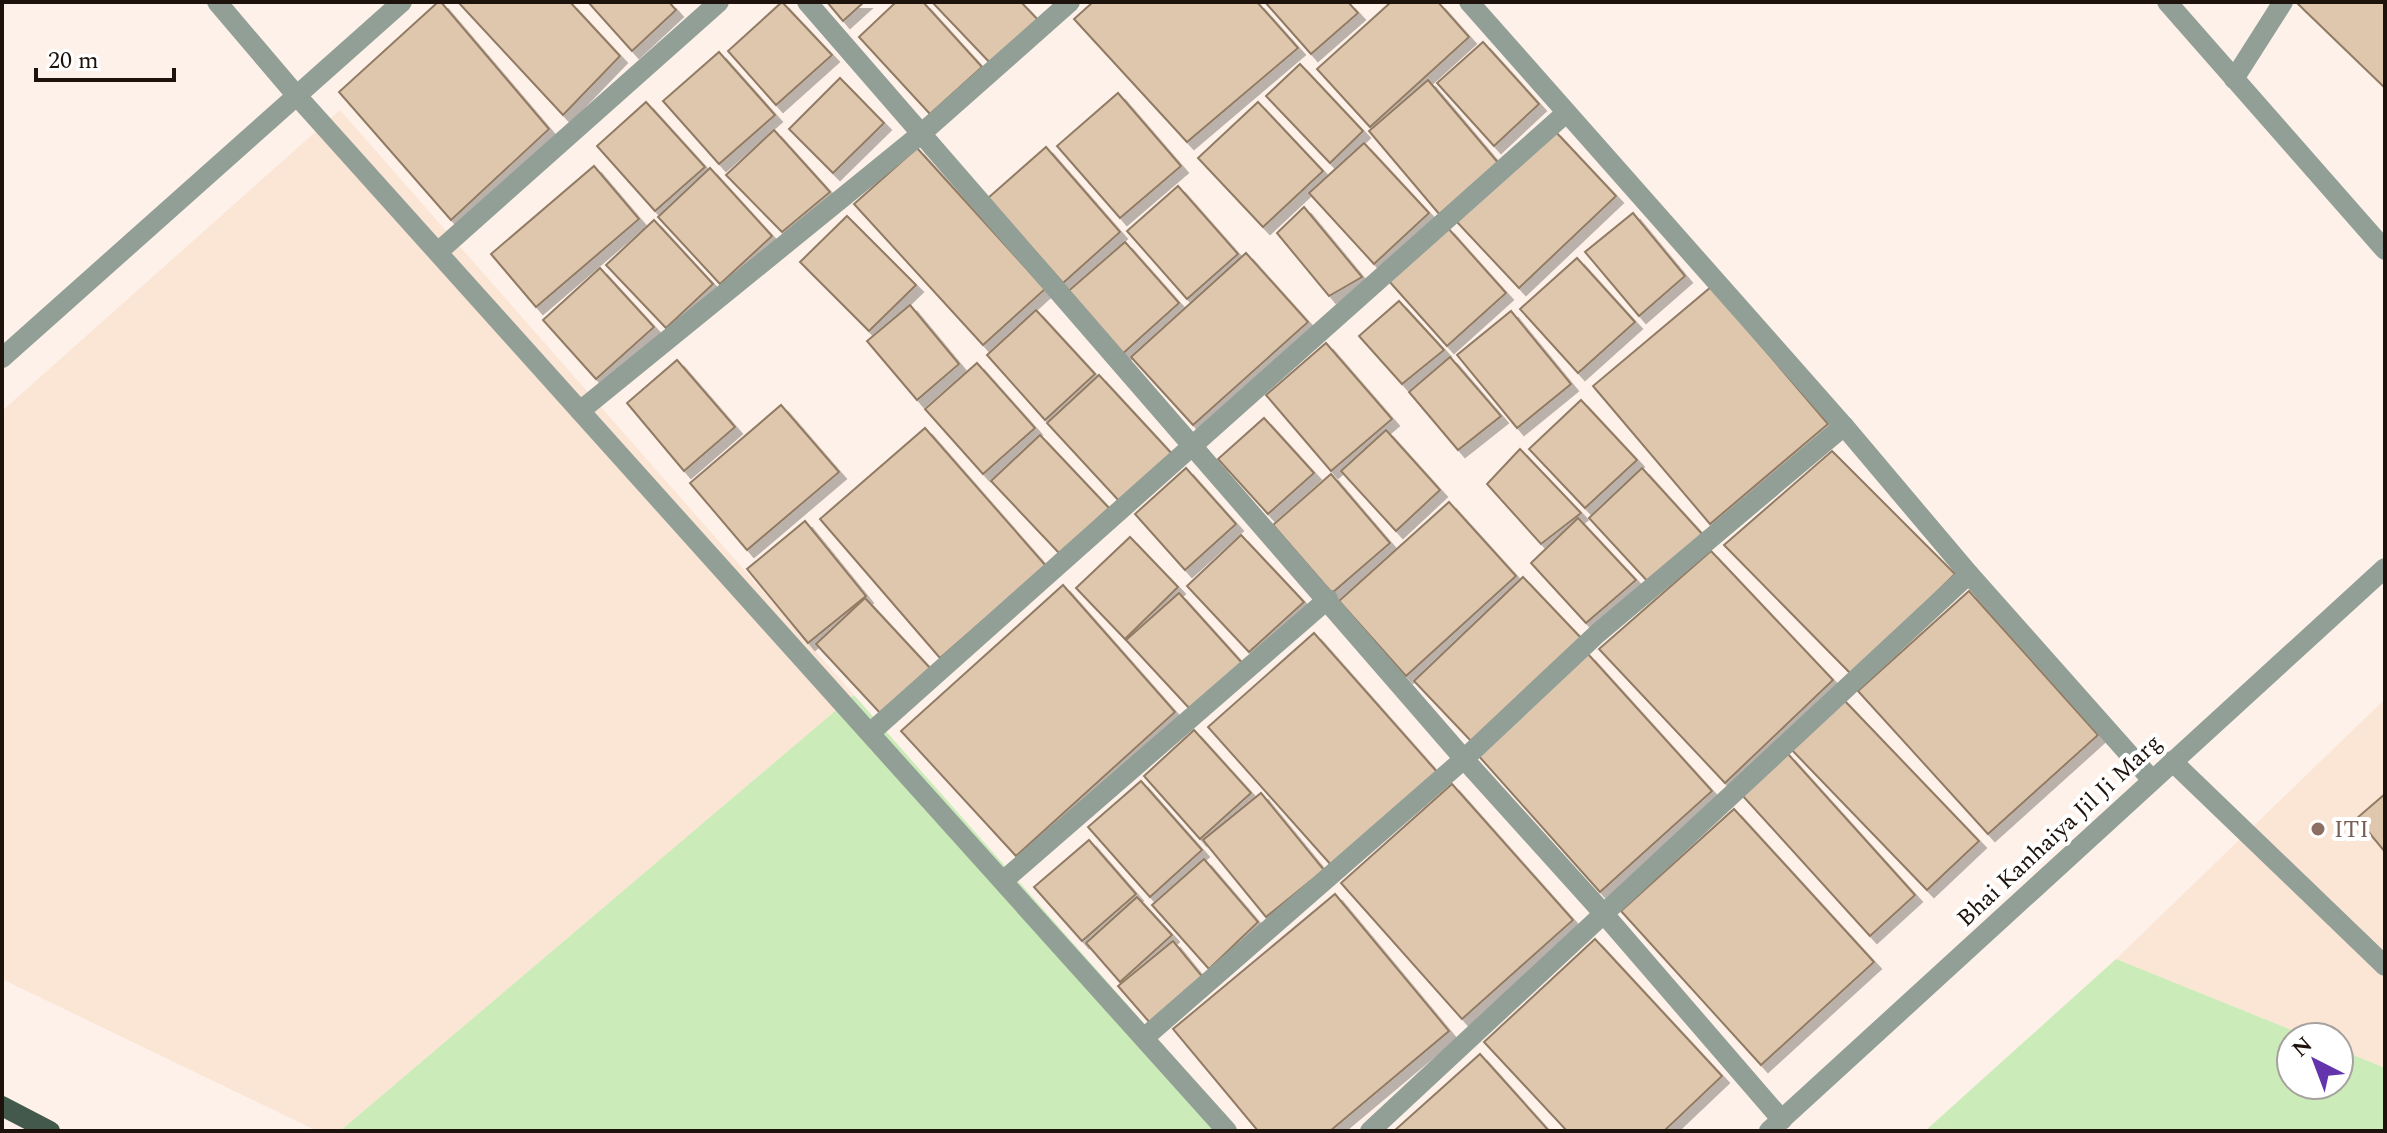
<svg xmlns="http://www.w3.org/2000/svg" width="2387" height="1133" font-family="Spectral,serif">
	<defs>
		<filter id="shadow"><feDropShadow dx="7" dy="7" stdDeviation="0" flood-color="#0004"/></filter>
	</defs>
	<rect width="100%" height="100%" fill="#fef1e9"/>
	<!-- built -->
	<g fill="#fbe5d5">
		<path d="M 340,110 L 854,695 L 340,1131 L 317,1131 L 2,979 L 2,411 Z"/>
		<path d="M 2385,699 L 2385,1068 L 2339,1049 L 2339,1037 L 2309,1037 L 2116,959 Z"/>
	</g>
	<!-- green -->
	<g fill="#cbecb8">
		<path d="M 854,695 L 1239,1131 L 340,1131 Z"/>
		<path d="M 2116,959 L 2309,1037 L 2291,1037 L 2291,1085 L 2339,1085 L 2339,1049 L 2385,1068 L 2385,1131 L 1925,1131 Z"/>
	</g>
	<!-- building -->
	<g fill="#dfc7ae" stroke="#917b64" stroke-width="2" filter="url(#shadow)">
		<path d="M 438,2 L 441,2 L 549,129 L 451,220 L 339,92 Z"/>
		<path d="M 458,2 L 570,2 L 620,56 L 563,115 Z"/>
		<path d="M 588,2 L 669,2 L 676,10 L 632,51 Z"/>
		<path d="M 782,2 L 832,55 L 776,105 L 728,51 Z"/>
		<path d="M 827,2 L 864,2 L 843,21 Z"/>
		<path d="M 896,2 L 923,2 L 982,67 L 930,114 L 859,37 Z"/>
		<path d="M 932,2 L 1021,2 L 1040,22 L 994,67 Z"/>
		<path d="M 1093,2 L 1257,2 L 1298,48 L 1187,142 L 1074,19 Z"/>
		<path d="M 1265,2 L 1348,2 L 1358,13 L 1311,54 Z"/>
		<path d="M 1391,2 L 1438,2 L 1469,37 L 1370,127 L 1317,69 Z"/>
		<path d="M 2385,2 L 2385,88 L 2297,3 L 2298,2 Z"/>
		<path d="M 1483,42 L 1539,104 L 1494,146 L 1437,83 Z"/>
		<path d="M 719,52 L 775,115 L 719,164 L 663,101 Z"/>
		<path d="M 1300,64 L 1363,131 L 1330,163 L 1266,96 Z"/>
		<path d="M 840,78 L 884,123 L 833,173 L 789,129 Z"/>
		<path d="M 1428,80 L 1500,165 L 1440,215 L 1369,131 Z"/>
		<path d="M 1118,93 L 1181,166 L 1120,218 L 1057,146 Z"/>
		<path d="M 646,102 L 705,167 L 655,211 L 597,146 Z"/>
		<path d="M 1258,102 L 1323,171 L 1263,227 L 1198,158 Z"/>
		<path d="M 774,130 L 830,192 L 782,232 L 726,175 Z"/>
		<path d="M 1554,130 L 1616,196 L 1519,288 L 1457,222 Z"/>
		<path d="M 1364,143 L 1429,213 L 1374,264 L 1309,193 Z"/>
		<path d="M 1046,147 L 1120,232 L 1063,283 L 988,198 Z"/>
		<path d="M 917,148 L 1045,289 L 983,345 L 854,204 Z"/>
		<path d="M 594,166 L 639,219 L 536,307 L 491,254 Z"/>
		<path d="M 710,168 L 772,236 L 720,284 L 658,217 Z"/>
		<path d="M 1178,186 L 1238,254 L 1187,299 L 1127,231 Z"/>
		<path d="M 1304,207 L 1362,277 L 1329,296 L 1277,233 Z"/>
		<path d="M 1633,213 L 1685,276 L 1639,316 L 1585,252 Z"/>
		<path d="M 847,216 L 916,285 L 869,331 L 800,262 Z"/>
		<path d="M 654,220 L 713,284 L 666,328 L 606,265 Z"/>
		<path d="M 1447,227 L 1506,293 L 1447,346 L 1388,280 Z"/>
		<path d="M 1125,242 L 1179,303 L 1120,356 L 1065,294 Z"/>
		<path d="M 1246,253 L 1308,322 L 1193,425 L 1131,357 Z"/>
		<path d="M 1577,258 L 1635,322 L 1578,373 L 1520,309 Z"/>
		<path d="M 600,268 L 654,327 L 596,379 L 543,320 Z"/>
		<path d="M 1711,287 L 1828,424 L 1710,524 L 1593,386 Z"/>
		<path d="M 1399,301 L 1444,350 L 1402,384 L 1359,336 Z"/>
		<path d="M 910,305 L 959,364 L 917,400 L 867,341 Z"/>
		<path d="M 1036,310 L 1095,374 L 1045,420 L 987,355 Z"/>
		<path d="M 1511,311 L 1571,384 L 1517,428 L 1457,355 Z"/>
		<path d="M 1326,343 L 1392,419 L 1331,471 L 1266,395 Z"/>
		<path d="M 1450,357 L 1501,416 L 1458,450 L 1409,392 Z"/>
		<path d="M 677,360 L 735,427 L 684,471 L 627,403 Z"/>
		<path d="M 977,363 L 1035,428 L 983,474 L 925,409 Z"/>
		<path d="M 1099,375 L 1173,455 L 1121,503 L 1047,423 Z"/>
		<path d="M 1581,400 L 1637,460 L 1585,508 L 1529,449 Z"/>
		<path d="M 781,405 L 839,472 L 747,550 L 690,483 Z"/>
		<path d="M 1264,418 L 1314,473 L 1268,514 L 1218,459 Z"/>
		<path d="M 925,428 L 1046,566 L 940,658 L 820,519 Z"/>
		<path d="M 1386,430 L 1440,490 L 1396,531 L 1341,471 Z"/>
		<path d="M 1040,435 L 1109,508 L 1060,554 L 991,481 Z"/>
		<path d="M 1520,449 L 1581,513 L 1541,544 L 1487,484 Z"/>
		<path d="M 1832,451 L 1955,574 L 1852,675 L 1724,545 Z"/>
		<path d="M 1186,468 L 1236,524 L 1185,570 L 1135,514 Z"/>
		<path d="M 1642,468 L 1703,535 L 1650,584 L 1589,518 Z"/>
		<path d="M 1331,474 L 1390,543 L 1332,593 L 1273,525 Z"/>
		<path d="M 1449,502 L 1516,576 L 1406,676 L 1339,601 Z"/>
		<path d="M 1578,518 L 1636,580 L 1586,623 L 1531,563 Z"/>
		<path d="M 805,521 L 866,596 L 808,643 L 747,569 Z"/>
		<path d="M 1241,535 L 1304,602 L 1249,652 L 1187,586 Z"/>
		<path d="M 1130,537 L 1178,587 L 1125,639 L 1076,588 Z"/>
		<path d="M 1711,551 L 1833,680 L 1725,783 L 1599,649 Z"/>
		<path d="M 1523,577 L 1582,639 L 1473,743 L 1414,681 Z"/>
		<path d="M 1063,585 L 1175,712 L 1016,856 L 901,731 Z"/>
		<path d="M 1969,591 L 2098,735 L 1988,834 L 1858,691 Z"/>
		<path d="M 1179,593 L 1243,664 L 1190,709 L 1126,640 Z"/>
		<path d="M 865,598 L 930,668 L 881,714 L 816,644 Z"/>
		<path d="M 1314,633 L 1438,773 L 1332,866 L 1208,727 Z"/>
		<path d="M 1588,654 L 1712,791 L 1600,892 L 1477,754 Z"/>
		<path d="M 1842,698 L 1979,841 L 1927,890 L 1790,748 Z"/>
		<path d="M 1194,730 L 1251,793 L 1200,839 L 1144,776 Z"/>
		<path d="M 1788,754 L 1915,895 L 1870,936 L 1742,795 Z"/>
		<path d="M 1141,781 L 1202,850 L 1150,897 L 1088,827 Z"/>
		<path d="M 1452,784 L 1573,920 L 1462,1019 L 1341,883 Z"/>
		<path d="M 1261,793 L 1324,870 L 1266,917 L 1203,840 Z"/>
		<path d="M 2385,794 L 2385,852 L 2357,818 Z"/>
		<path d="M 1734,809 L 1874,962 L 1761,1065 L 1621,911 Z"/>
		<path d="M 1089,840 L 1136,894 L 1082,941 L 1034,887 Z"/>
		<path d="M 1204,859 L 1258,922 L 1209,969 L 1152,905 Z"/>
		<path d="M 1335,894 L 1449,1031 L 1330,1131 L 1258,1131 L 1173,1029 Z"/>
		<path d="M 1137,897 L 1172,935 L 1120,982 L 1086,943 Z"/>
		<path d="M 1595,939 L 1722,1076 L 1664,1131 L 1567,1131 L 1484,1042 Z"/>
		<path d="M 1173,941 L 1205,980 L 1151,1024 L 1118,986 Z"/>
		<path d="M 1480,1054 L 1549,1131 L 1394,1131 Z"/>
	</g>
	<g fill="none" stroke-linecap="round" stroke-linejoin="round">
		<!-- minor -->
		<g stroke="#929f96" stroke-width="20">
			<path d="M 217,2 L 297,96 L 1227,1131"/>
			<path d="M 807,2 L 1464,759 L 1604,914 L 1782,1120"/>
			<path d="M 1469,2 L 1844,426 L 1969,574 L 2152,780"/>
			<path d="M 2167,2 L 2385,250"/>
			<path d="M 2234,79 L 2283,2"/>
			<path d="M 438,252 L 719,2"/>
			<path d="M 2,358 L 402,2"/>
			<path d="M 580,411 L 922,133 L 1070,2"/>
			<path d="M 870,733 L 1566,113"/>
			<path d="M 2172,761 L 2385,966"/>
			<path d="M 1003,881 L 1328,599"/>
			<path d="M 1144,1038 L 1464,759 L 1598,633 L 1844,426"/>
			<path d="M 1370,1131 L 1969,574"/>
			<path d="M 1769,1131 L 2385,568"/>
		</g>
		<!-- major -->
		<path stroke="#42594b" stroke-width="20" d="M 2,1106 L 50,1131"/>
	</g>
	<!-- markers -->
	<circle fill="#8d6e63" stroke="#fff" stroke-width="3" cx="2318" cy="829" r="8"/>
	<g text-anchor="middle" stroke-width="8" stroke-linejoin="round" paint-order="stroke">
		<!-- education labels -->
		<g font-size="24" fill="#785e54" stroke="#fff" text-anchor="start">
			<text x="2334" y="837">ITI</text>
		</g>
		<!-- street labels -->
		<g font-size="24" fill="#1e130c" stroke="#fff">
			<text transform="translate(2059 830) rotate(-43)" y="8">Bhai Kanhaiya Jil Ji Marg</text>
		</g>
	</g>
	<!-- border -->
	<rect width="2387" height="1133" fill="none" stroke="#1e130c" stroke-width="8"/>
	<!-- north arrow -->
	<g transform="translate(2315 1061) rotate(318)"><circle r="38" fill="#ffffff" stroke="#a5a19e" stroke-width="2"/>
	<path d="M0-6L14 30L0 20L-14 30Z" fill="#6334ac"/>
	<text y="-12" font-size="22" font-weight="bold" text-anchor="middle" fill="#1e130c">N</text>
	</g>
	<!-- scale -->
	<path d="M36 68v12h138v-12" fill="none" stroke="#1e130c" stroke-width="4"/>
	<text x="48" y="68" font-size="24" fill="#1e130c" stroke="#ffffff" stroke-width="6" paint-order="stroke">20 m</text>
</svg>
